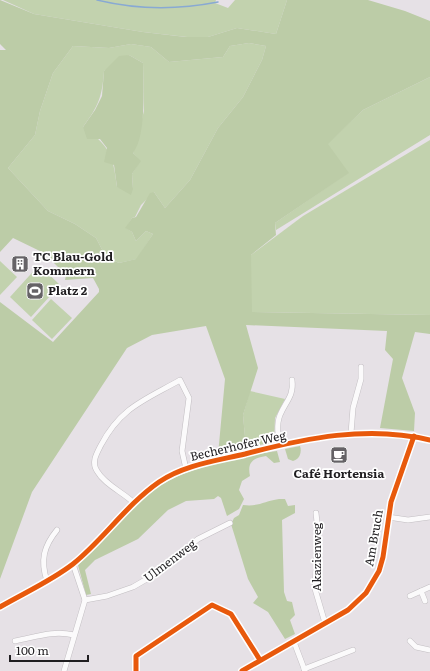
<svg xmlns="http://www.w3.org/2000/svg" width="430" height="671" font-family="Literata,serif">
	<rect width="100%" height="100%" fill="#e6e1e6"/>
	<!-- green -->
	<g fill="#c2d2ae" fill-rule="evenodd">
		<path d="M 3,0 L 216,0 L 215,3 L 228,8 L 235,0 L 287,0 L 276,34 L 237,28 L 208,37 L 187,37 L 143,32 L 34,14 Z"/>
		<path d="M 249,43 L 266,46 L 262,60 L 243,97 L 218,128 L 190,180 L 165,208 L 154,192 L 141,205 L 135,217 L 132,218 L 126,228 L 132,232 L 136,241 L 146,231 L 153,234 L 137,259 L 119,263 L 106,257 L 96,238 L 75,224 L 48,211 L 8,168 L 35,135 L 40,111 L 53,73 L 73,46 L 109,48 L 131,44 L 151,47 L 169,62 L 223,57 L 230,46 ZM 129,55 L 143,63 L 144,111 L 133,153 L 140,161 L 132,174 L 133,189 L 117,187 C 113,155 110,146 83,127 C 99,105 102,97 104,71 Z"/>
		<path d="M 430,77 L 430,135 L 276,230 L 275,223 L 348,173 L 327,144 L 363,110 Z"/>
		<path d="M 430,140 L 430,315 L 251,312 L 251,255 L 303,216 Z"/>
		<path d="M 0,261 L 17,277 L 0,295 Z"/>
		<path d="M 39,265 L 60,285 L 31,317 L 10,297 Z"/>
		<path d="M 51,299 L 72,318 L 52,339 L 32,320 Z"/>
		<path d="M 250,391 L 285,399 L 275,418 L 274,442 L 246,448 L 243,415 Z"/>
	</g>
	<!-- forest -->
	<g fill="#bccca7" fill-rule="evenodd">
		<path d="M 0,0 L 34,14 L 143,32 L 186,37 L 208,37 L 237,28 L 276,34 L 287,0 L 368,0 L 405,11 L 430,21 L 430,77 L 363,110 L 328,144 L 349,173 L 275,223 L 276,235 L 251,255 L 252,312 L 430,315 L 430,334 L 415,332 L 402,378 L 415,413 L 414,431 L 380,428 L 393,359 L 385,350 L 387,331 L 246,325 L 258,368 L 243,415 L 246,448 L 218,455 L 225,379 L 206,326 L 152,335 L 127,348 L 32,492 L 0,579 L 0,302 L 53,342 L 99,292 L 99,289 L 93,278 L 65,280 L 66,275 L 44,253 L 13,238 L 0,252 L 0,50 L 6,50 L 0,44 ZM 249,43 L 266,46 L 262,60 L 243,97 L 218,128 L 190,180 L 165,208 L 154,192 L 150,193 L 136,217 L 132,218 L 125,228 L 132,232 L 136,241 L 146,231 L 153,234 L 136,259 L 119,263 L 106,257 L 96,238 L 75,224 L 48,211 L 8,168 L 35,135 L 40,111 L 53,73 L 73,46 L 109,48 L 131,44 L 151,47 L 169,62 L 223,57 L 230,46 Z"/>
		<path d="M 129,55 L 143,63 C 143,86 147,135 133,153 L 141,161 L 132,174 L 133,189 L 131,195 L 117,187 L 114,165 L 104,162 L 107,148 L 100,139 L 87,139 L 83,127 L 95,110 L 102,96 L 104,71 L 119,56 Z"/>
		<path d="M 300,446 C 302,452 300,459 293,461 L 288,459 L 285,449 Z"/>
		<path d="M 277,451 L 280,462 L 274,463 L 266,456 C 253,458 247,462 250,476 L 242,481 L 239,490 L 244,499 L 239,509 L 227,516 L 221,498 L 218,496 L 214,499 L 186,501 L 168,510 L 138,539 L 95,560 L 85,570 L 91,594 L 86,595 L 78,565 C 103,543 123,516 148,494 C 179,468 238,457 277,451 Z"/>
		<path d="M 279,499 L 285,499 L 288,506 L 295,505 L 295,513 L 282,520 L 284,592 L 287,601 L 292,602 L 295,615 L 290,620 L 295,634 L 285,639 L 268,612 L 253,603 L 258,597 L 248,579 L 231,524 L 234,518 L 239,515 L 243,505 C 259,507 264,501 279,499 Z"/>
	</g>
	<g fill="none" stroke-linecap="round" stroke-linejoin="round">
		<!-- stream -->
		<path stroke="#88a9d3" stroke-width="1.5" d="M 97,0 C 138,10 177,10 218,2"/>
		<defs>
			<g id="minor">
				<path d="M 351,433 L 353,408 L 361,379 L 361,367"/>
				<path d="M 280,446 C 278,436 276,425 280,415 C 286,401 294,396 292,380"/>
				<path d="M 134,503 C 123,492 105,485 97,471 C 91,462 97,453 101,445 C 121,407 145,400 180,380 L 189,398 L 182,451 L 186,469"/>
				<path d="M 316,513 L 318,531 L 315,589 L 325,623"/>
				<path d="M 388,517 L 408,520 L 430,517"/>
				<path d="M 47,581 C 40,560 44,546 57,530"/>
				<path d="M 421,591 L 425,601"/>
				<path d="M 410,596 L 430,587"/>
				<path d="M 85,600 L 107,596 L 133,587 L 152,576 L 198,539 L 230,523"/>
				<path d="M 0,607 C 24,593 51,581 73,564 C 104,539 126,505 159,482 C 184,465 215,461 245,454 C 305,438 368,425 430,440"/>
				<path d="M 15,641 C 36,637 53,630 74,635"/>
				<path d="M 410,641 L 416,647 L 430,650"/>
				<path d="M 294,642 L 305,671"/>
				<path d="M 304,669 L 353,650"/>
				<path d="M 64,671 L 85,600 L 73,564"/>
				<path d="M 136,671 L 136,656 L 212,605 L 231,614 L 260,660"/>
				<path d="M 242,671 L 348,610 L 366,593 L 379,571 L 383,557 L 391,502 L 414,436"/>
			</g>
		</defs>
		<!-- minor casing -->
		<use href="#minor" stroke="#c2bec2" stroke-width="6"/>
		<!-- minor -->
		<use href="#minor" stroke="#fbfafb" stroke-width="5"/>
		<defs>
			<g id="cycleway">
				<path d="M 0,607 C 24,593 51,581 73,564 C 104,539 126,505 159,482 C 184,465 215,461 245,454 C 305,438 368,425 430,440"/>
				<path d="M 136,671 L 136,656 L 212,605 L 231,614 L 260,660"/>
				<path d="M 242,671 L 348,610 L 366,593 L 379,571 L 383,557 L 391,502 L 414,436"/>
			</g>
		</defs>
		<!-- cycleway casing -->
		<use href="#cycleway" stroke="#fff" stroke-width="8"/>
		<!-- cycleway -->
		<use href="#cycleway" stroke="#e8590c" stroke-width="5"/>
	</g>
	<!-- icons -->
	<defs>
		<symbol id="building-square" viewBox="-11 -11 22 22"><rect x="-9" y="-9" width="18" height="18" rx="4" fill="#656266" stroke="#fff"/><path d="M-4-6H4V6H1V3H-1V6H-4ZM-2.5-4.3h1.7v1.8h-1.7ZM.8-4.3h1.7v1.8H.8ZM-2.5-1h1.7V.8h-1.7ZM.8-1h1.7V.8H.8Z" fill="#fff"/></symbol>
		<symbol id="stadium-square" viewBox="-11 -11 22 22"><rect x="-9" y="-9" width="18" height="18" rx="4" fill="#656266" stroke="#fff"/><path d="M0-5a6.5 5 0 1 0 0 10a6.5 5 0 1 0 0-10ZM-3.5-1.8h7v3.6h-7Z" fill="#fff"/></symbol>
		<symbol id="cafe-square" viewBox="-11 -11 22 22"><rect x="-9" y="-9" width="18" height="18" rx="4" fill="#656266" stroke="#fff"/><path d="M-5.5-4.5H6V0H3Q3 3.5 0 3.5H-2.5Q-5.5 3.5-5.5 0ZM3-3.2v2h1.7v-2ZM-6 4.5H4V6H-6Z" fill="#fff"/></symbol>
	</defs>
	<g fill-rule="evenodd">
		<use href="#building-square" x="10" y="254" width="20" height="20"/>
		<use href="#stadium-square" x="25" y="281" width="20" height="20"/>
		<use href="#cafe-square" x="329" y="445" width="20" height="20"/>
	</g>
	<g text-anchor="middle" stroke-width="3.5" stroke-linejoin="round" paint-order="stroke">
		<!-- poi labels -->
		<g font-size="12" font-weight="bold" fill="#201e21" stroke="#fff" text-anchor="start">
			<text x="33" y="261">TC Blau-Gold<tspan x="33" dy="14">Kommern</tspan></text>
			<text x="48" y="295">Platz 2</text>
			<text x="339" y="478" text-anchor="middle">Café Hortensia</text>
		</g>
		<!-- street labels -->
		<g font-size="12" fill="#201e21" stroke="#fff">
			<text transform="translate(238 446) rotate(-13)" y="4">Becherhofer Weg</text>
			<text transform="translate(374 538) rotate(-80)" y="4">Am Bruch</text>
			<text transform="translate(317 557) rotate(-90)" y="4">Akazienweg</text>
			<text transform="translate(170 561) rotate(-37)" y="4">Ulmenweg</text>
		</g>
	</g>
	<!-- scale -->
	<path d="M10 655v6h78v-6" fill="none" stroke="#201e21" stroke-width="2"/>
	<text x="16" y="655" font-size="12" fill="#201e21" stroke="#ffffff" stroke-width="3" paint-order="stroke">100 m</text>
</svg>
